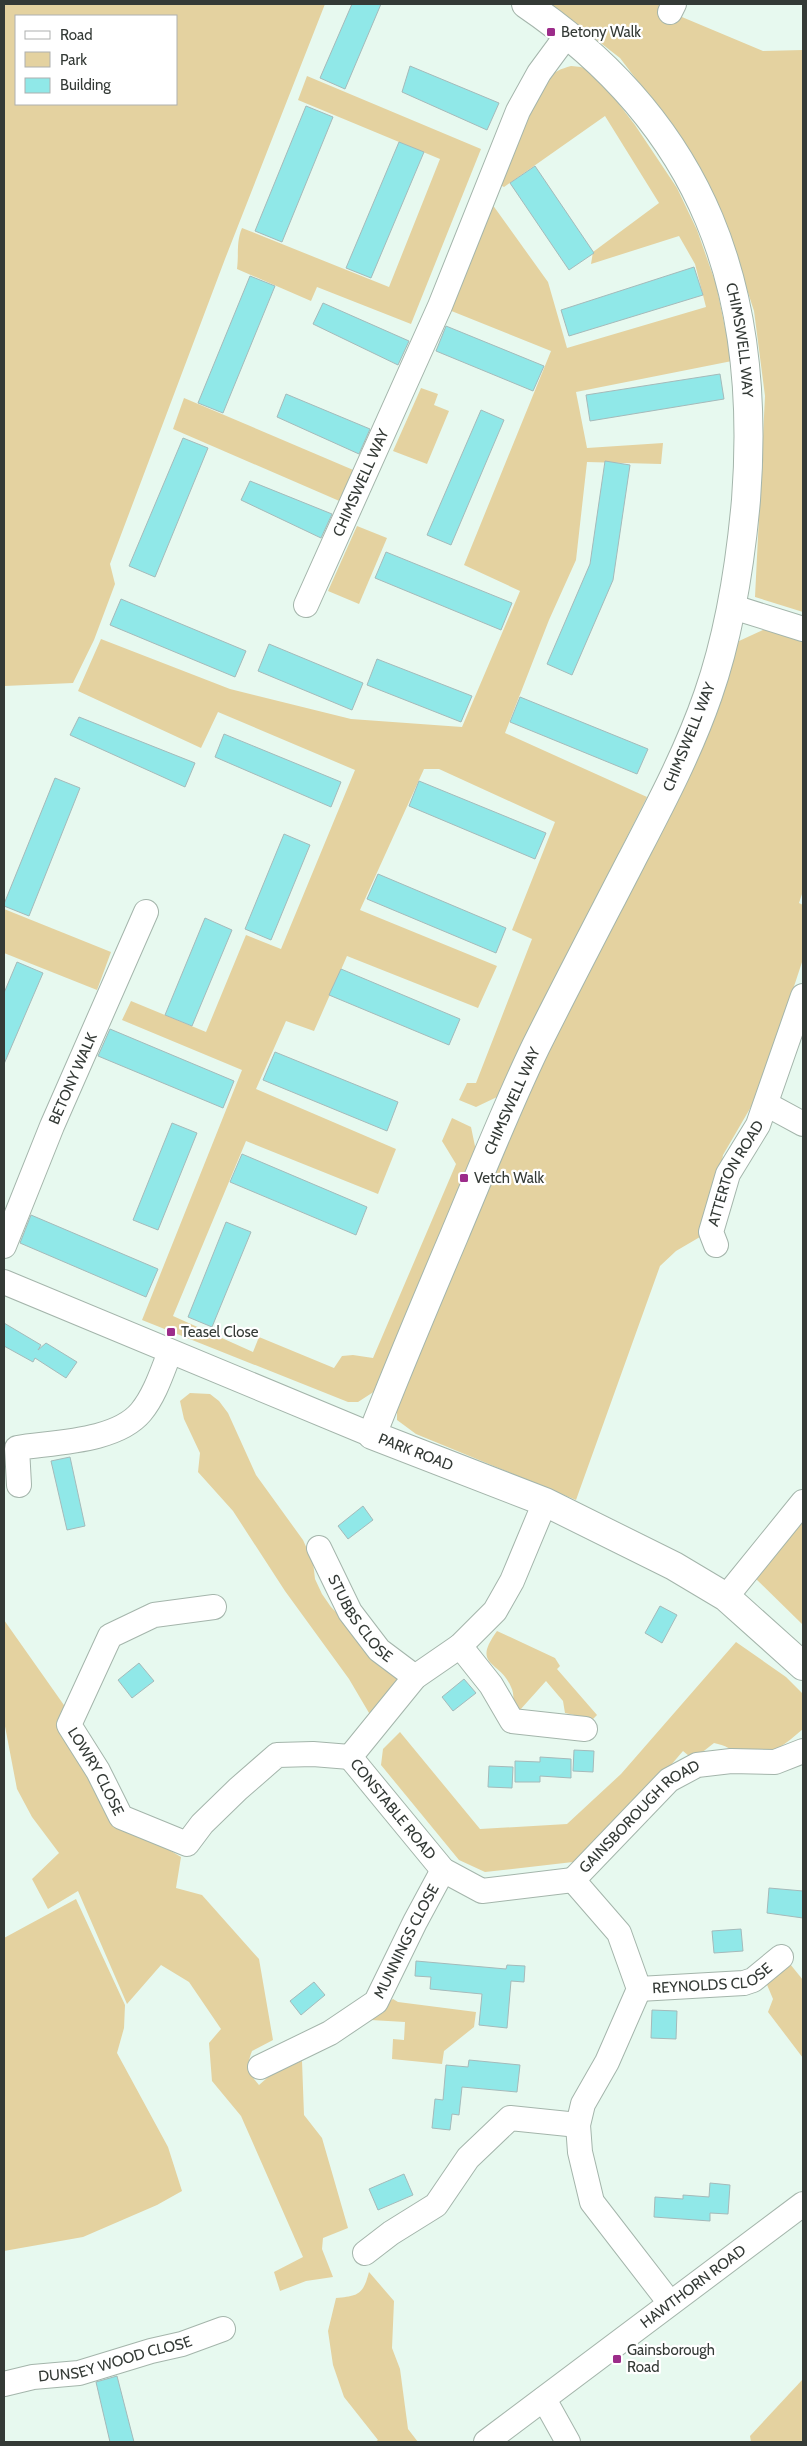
<svg xmlns="http://www.w3.org/2000/svg" width="807" height="2446" font-family="Cabin,sans-serif">
	<rect width="100%" height="100%" fill="#e7f9ef"/>
	<!-- green -->
	<g fill="#e4d2a0" fill-rule="evenodd">
		<path d="M 4,4 L 325,4 L 225,259 L 110,564 L 115,584 L 94,640 L 73,683 L 4,686 ZM 176,16 L 176,104 L 16,104 L 16,16 Z"/>
		<path d="M 541,4 L 657,4 L 670,12 L 763,51 L 803,50 L 803,612 L 755,597 L 765,396 L 754,311 L 731,240 L 708,185 L 675,130 L 620,58 L 575,23 Z"/>
		<path d="M 571,66 L 581,67 L 595,73 L 635,125 L 677,188 L 697,230 L 716,284 L 732,361 L 576,392 L 587,448 L 663,443 L 661,464 L 587,462 L 576,560 L 549,620 L 505,733 L 647,797 L 497,1097 L 476,1107 L 459,1100 L 467,1083 L 476,1083 L 532,939 L 512,930 L 555,822 L 439,769 L 424,769 L 360,910 L 497,966 L 478,1008 L 347,956 L 314,1031 L 286,1021 L 256,1089 L 396,1149 L 378,1194 L 246,1141 L 173,1316 L 253,1352 L 259,1337 L 334,1368 L 342,1356 L 353,1355 L 373,1358 L 456,1164 L 442,1141 L 452,1118 L 471,1127 L 476,1151 L 375,1391 L 358,1402 L 348,1402 L 142,1320 L 242,1070 L 122,1020 L 131,1001 L 206,1032 L 246,935 L 281,949 L 355,770 L 218,712 L 201,748 L 78,691 L 101,639 L 230,689 L 351,719 L 462,727 L 520,591 L 464,565 L 551,351 L 449,310 L 492,204 L 548,282 L 567,348 L 706,307 L 695,264 L 679,236 L 591,264 L 593,252 L 659,203 L 605,116 L 504,187 L 500,185 C 511,157 529,100 548,79 C 554,71 561,69 571,66 Z"/>
		<path d="M 307,76 L 481,149 L 411,324 L 317,287 L 311,301 L 237,269 C 239,254 236,242 242,228 L 389,287 L 440,159 L 298,100 Z"/>
		<path d="M 421,388 L 438,394 L 434,405 L 449,411 L 427,464 L 393,451 Z"/>
		<path d="M 184,398 L 358,472 L 344,503 L 173,429 Z"/>
		<path d="M 357,526 L 387,538 L 359,604 L 328,591 Z"/>
		<path d="M 767,628 L 803,638 L 803,891 L 799,903 L 803,905 L 803,959 L 759,1093 L 723,1155 L 719,1179 L 705,1234 L 676,1251 L 660,1266 L 576,1500 L 416,1434 L 397,1420 L 397,1400 L 477,1195 L 592,954 L 684,781 L 739,641 Z"/>
		<path d="M 4,909 L 111,952 L 97,990 L 4,953 Z"/>
		<path d="M 190,1393 L 210,1394 L 219,1401 L 228,1413 L 256,1475 L 303,1540 L 313,1562 L 315,1579 L 322,1594 L 331,1607 L 385,1662 L 398,1681 L 372,1718 L 349,1679 L 285,1591 L 233,1511 L 198,1472 L 200,1453 L 184,1419 L 180,1401 Z"/>
		<path d="M 803,1510 L 803,1625 L 753,1576 Z"/>
		<path d="M 4,1620 L 66,1708 L 98,1788 L 166,1848 L 181,1857 L 176,1888 L 202,1895 L 259,1959 L 273,2040 L 252,2051 C 246,2066 248,2072 259,2085 L 275,2071 L 302,2061 L 304,2115 L 322,2138 L 348,2228 L 323,2238 L 322,2249 L 333,2277 L 306,2281 L 280,2291 L 274,2272 L 303,2257 L 241,2116 L 212,2081 L 209,2043 L 221,2029 L 189,1982 L 161,1965 L 127,2004 L 78,1891 L 48,1909 L 32,1879 L 59,1853 L 32,1817 L 17,1789 L 4,1721 Z"/>
		<path d="M 497,1631 L 555,1658 L 560,1666 L 557,1669 L 597,1715 L 593,1719 L 565,1713 L 563,1701 L 546,1681 L 520,1710 L 516,1710 C 512,1703 515,1694 511,1687 C 500,1660 471,1667 497,1631 Z"/>
		<path d="M 736,1642 L 786,1677 L 803,1694 L 803,1729 C 789,1741 763,1764 742,1755 C 732,1750 725,1745 714,1743 L 700,1754 L 689,1756 L 683,1751 L 659,1779 L 573,1862 L 485,1872 L 459,1860 L 381,1765 L 383,1749 L 400,1732 L 480,1829 L 567,1824 L 621,1774 Z"/>
		<path d="M 76,1899 L 125,2005 L 124,2028 L 117,2053 L 168,2147 L 182,2191 L 157,2205 L 83,2237 L 4,2251 L 4,1938 Z"/>
		<path d="M 790,1964 L 803,1980 L 803,2058 L 768,2012 L 773,1999 L 765,1980 Z"/>
		<path d="M 393,1999 L 398,2002 L 476,2012 L 474,2027 L 444,2051 L 442,2064 L 392,2059 L 393,2039 L 404,2040 L 405,2022 L 371,2020 L 371,2013 Z"/>
		<path d="M 369,2272 L 394,2301 L 392,2348 L 400,2369 L 408,2429 L 418,2442 L 375,2442 L 378,2440 L 344,2397 L 333,2365 L 328,2331 L 336,2298 C 358,2296 363,2295 369,2272 Z"/>
		<path d="M 803,2379 L 803,2441 L 751,2442 L 750,2436 Z"/>
	</g>
	<!-- building -->
	<g fill="#90e8e8" stroke="#a5baba">
		<path d="M 352,4 L 381,4 L 345,89 L 320,78 Z"/>
		<path d="M 410,66 L 499,103 L 487,130 L 402,92 Z"/>
		<path d="M 306,106 L 333,117 L 282,242 L 255,231 Z"/>
		<path d="M 399,142 L 424,152 L 371,278 L 346,268 Z"/>
		<path d="M 535,166 L 594,253 L 569,270 L 510,183 Z"/>
		<path d="M 694,267 L 703,295 L 569,336 L 561,310 Z"/>
		<path d="M 250,276 L 275,286 L 223,413 L 198,403 Z"/>
		<path d="M 323,303 L 409,341 L 398,365 L 313,324 Z"/>
		<path d="M 446,326 L 544,366 L 533,391 L 436,351 Z"/>
		<path d="M 720,374 L 724,399 L 590,421 L 586,395 Z"/>
		<path d="M 286,394 L 370,429 L 359,454 L 277,417 Z"/>
		<path d="M 481,410 L 504,420 L 451,545 L 427,535 Z"/>
		<path d="M 183,438 L 208,448 L 155,577 L 129,566 Z"/>
		<path d="M 605,461 L 630,465 L 613,580 L 572,675 L 547,664 L 590,564 Z"/>
		<path d="M 250,481 L 332,514 L 321,538 L 241,500 Z"/>
		<path d="M 386,552 L 512,603 L 501,630 L 375,578 Z"/>
		<path d="M 121,599 L 246,651 L 235,677 L 110,625 Z"/>
		<path d="M 269,644 L 363,683 L 352,710 L 258,671 Z"/>
		<path d="M 377,659 L 472,696 L 461,722 L 367,685 Z"/>
		<path d="M 520,697 L 648,749 L 637,774 L 510,722 Z"/>
		<path d="M 79,717 L 195,763 L 185,787 L 70,735 Z"/>
		<path d="M 224,734 L 341,782 L 331,807 L 215,757 Z"/>
		<path d="M 55,778 L 80,788 L 29,916 L 4,906 L 4,904 Z"/>
		<path d="M 419,781 L 546,833 L 535,859 L 409,806 Z"/>
		<path d="M 284,834 L 310,845 L 271,940 L 245,929 Z"/>
		<path d="M 378,874 L 506,928 L 496,953 L 367,899 Z"/>
		<path d="M 205,918 L 232,930 L 192,1026 L 165,1015 Z"/>
		<path d="M 17,962 L 43,973 L 4,1064 L 4,993 Z"/>
		<path d="M 341,969 L 460,1019 L 449,1045 L 329,995 Z"/>
		<path d="M 110,1029 L 234,1081 L 223,1108 L 98,1056 Z"/>
		<path d="M 275,1052 L 398,1102 L 387,1131 L 263,1080 Z"/>
		<path d="M 172,1123 L 197,1133 L 158,1230 L 133,1220 Z"/>
		<path d="M 242,1154 L 367,1207 L 356,1235 L 230,1182 Z"/>
		<path d="M 31,1215 L 158,1269 L 146,1297 L 20,1243 Z"/>
		<path d="M 226,1222 L 251,1232 L 212,1327 L 188,1317 Z"/>
		<path d="M 4,1323 L 41,1345 L 38,1350 L 46,1343 L 77,1362 L 66,1378 L 35,1358 L 33,1362 L 4,1346 Z"/>
		<path d="M 70,1457 L 85,1526 L 67,1530 L 51,1461 Z"/>
		<path d="M 363,1506 L 373,1520 L 348,1539 L 338,1526 Z"/>
		<path d="M 660,1606 L 677,1615 L 662,1643 L 645,1633 Z"/>
		<path d="M 139,1663 L 154,1681 L 132,1698 L 118,1680 Z"/>
		<path d="M 464,1679 L 476,1693 L 453,1711 L 442,1697 Z"/>
		<path d="M 574,1750 L 594,1751 L 593,1772 L 573,1771 Z"/>
		<path d="M 540,1757 L 571,1759 L 571,1778 L 540,1776 L 540,1782 L 515,1782 L 515,1761 L 540,1762 Z"/>
		<path d="M 489,1766 L 513,1767 L 512,1788 L 488,1787 Z"/>
		<path d="M 769,1888 L 803,1891 L 803,1918 L 767,1913 Z"/>
		<path d="M 741,1929 L 743,1951 L 714,1953 L 712,1931 Z"/>
		<path d="M 416,1961 L 506,1969 L 507,1965 L 525,1966 L 524,1982 L 511,1981 L 507,2028 L 479,2025 L 482,1994 L 430,1989 L 431,1977 L 415,1976 Z"/>
		<path d="M 314,1982 L 325,1995 L 301,2015 L 290,2001 Z"/>
		<path d="M 652,2010 L 677,2011 L 676,2039 L 651,2038 Z"/>
		<path d="M 469,2060 L 520,2065 L 517,2092 L 462,2087 L 459,2115 L 452,2114 L 450,2130 L 432,2128 L 435,2099 L 443,2100 L 446,2065 L 468,2067 Z"/>
		<path d="M 404,2174 L 413,2195 L 378,2210 L 369,2189 Z"/>
		<path d="M 710,2183 L 730,2185 L 728,2214 L 710,2213 L 710,2221 L 654,2217 L 655,2197 L 683,2199 L 683,2195 L 709,2197 Z"/>
		<path d="M 117,2376 L 134,2442 L 110,2442 L 96,2382 Z"/>
	</g>
	<g fill="none" stroke-linecap="round" stroke-linejoin="round">
		<defs>
			<g id="minor">
				<path d="M 670,12 L 674,4"/>
				<path id="s1" d="M 306,605 L 440,306 L 518,111 L 539,73 L 567,35"/>
				<path d="M 733,607 L 803,629"/>
				<path d="M 766,1104 L 803,1124"/>
				<path id="s2" d="M 716,1245 L 711,1232 L 728,1174 L 758,1125 L 803,996"/>
				<path id="s3" d="M 4,1246 L 52,1126 L 146,912"/>
				<path d="M 4,1282 L 372,1435"/>
				<path d="M 19,1485 L 17,1448 C 54,1442 116,1442 141,1412 C 155,1395 162,1372 170,1352"/>
				<path id="s4" d="M 545,1502 L 512,1581 L 495,1611 L 460,1646 L 415,1677 L 350,1757 L 443,1870 L 482,1891 L 573,1880"/>
				<path id="s5" d="M 319,1548 L 350,1612 L 379,1650 L 415,1677"/>
				<path d="M 726,1597 L 803,1502"/>
				<path id="s6" d="M 214,1607 L 154,1615 L 110,1636 L 69,1725 L 98,1771 L 121,1817 L 187,1844 L 202,1824 L 238,1789 L 277,1755 L 313,1754 L 350,1757"/>
				<path d="M 460,1646 L 491,1685 L 512,1721 L 585,1729"/>
				<path id="s7" d="M 639,1989 L 744,1983 L 753,1980 L 781,1957"/>
				<path id="s8" d="M 260,2067 L 330,2033 L 376,2002 L 415,1922 L 443,1870"/>
				<path d="M 365,2253 L 391,2233 L 436,2205 L 468,2158 L 510,2118 L 578,2125"/>
				<path id="s9" d="M 670,2303 L 592,2202 L 580,2152 L 578,2125 L 583,2104 L 607,2062 L 639,1989 L 619,1933 L 573,1880 L 669,1780 L 697,1765 L 731,1761 L 775,1762 L 803,1751"/>
				<path id="s10" d="M 4,2384 L 33,2377 L 79,2373 L 151,2351 L 182,2344 L 223,2329"/>
				<path d="M 544,2399 L 568,2442"/>
				<path id="s11" d="M 486,2442 L 803,2204"/>
			</g>
			<g id="tertiary">
				<path id="s12" d="M 526,4 C 705,126 762,290 746,500 C 740,567 730,632 708,695 C 688,753 659,807 631,861 C 599,923 567,984 536,1046 C 506,1108 481,1172 454,1236 C 426,1302 398,1368 372,1435 L 545,1502 L 674,1566 L 726,1597 L 803,1666"/>
			</g>
		</defs>
		<!-- minor casing -->
		<use href="#minor" stroke="#a4b5ab" stroke-width="26"/>
		<!-- tertiary casing -->
		<use href="#tertiary" stroke="#a4b5ab" stroke-width="30"/>
		<!-- minor -->
		<use href="#minor" stroke="#fff" stroke-width="24"/>
		<!-- tertiary -->
		<use href="#tertiary" stroke="#fff" stroke-width="28"/>
	</g>
	<!-- markers -->
	<g fill="#9c2c8a" stroke="#fff" stroke-width="2">
		<rect x="546" y="27" width="10" height="10" rx="2.5"/>
		<rect x="459" y="1173" width="10" height="10" rx="2.5"/>
		<rect x="166" y="1327" width="10" height="10" rx="2.5"/>
		<rect x="612" y="2354" width="10" height="10" rx="2.5"/>
	</g>
	<g text-anchor="middle" stroke-width="4.5" stroke-linejoin="round" paint-order="stroke">
		<!-- poi labels -->
		<g font-size="15" fill="#343a36" stroke="#fff" text-anchor="start">
			<text x="561" y="37">Betony Walk</text>
			<text x="474" y="1183">Vetch Walk</text>
			<text x="181" y="1337">Teasel Close</text>
			<text x="627" y="2355">Gainsborough<tspan x="627" dy="17">Road</tspan></text>
		</g>
		<!-- street labels -->
		<g font-size="15" fill="#343a36" stroke="#fff">
			<text dy="5" stroke="none"><textPath href="#s12" startOffset="412">CHIMSWELL WAY</textPath></text>
			<text dy="5" stroke="none"><textPath href="#s1" startOffset="134">CHIMSWELL WAY</textPath></text>
			<text transform="translate(689 737) rotate(-68)" y="5">CHIMSWELL WAY</text>
			<text dy="5" stroke="none"><textPath href="#s3" startOffset="181">BETONY WALK</textPath></text>
			<text transform="translate(512 1101) rotate(-66)" y="5">CHIMSWELL WAY</text>
			<text dy="5" stroke="none"><textPath href="#s2" startOffset="78">ATTERTON ROAD</textPath></text>
			<text dy="5" stroke="none"><textPath href="#s12" startOffset="1632">PARK ROAD</textPath></text>
			<text dy="5" stroke="none"><textPath href="#s5" startOffset="82">STUBBS CLOSE</textPath></text>
			<text dy="5" stroke="none"><textPath href="#s6" startOffset="261">LOWRY CLOSE</textPath></text>
			<text dy="5" stroke="none"><textPath href="#s4" startOffset="395">CONSTABLE ROAD</textPath></text>
			<text dy="5" stroke="none"><textPath href="#s9" startOffset="578">GAINSBOROUGH ROAD</textPath></text>
			<text dy="5" stroke="none"><textPath href="#s8" startOffset="201">MUNNINGS CLOSE</textPath></text>
			<text dy="5" stroke="none"><textPath href="#s7" startOffset="75">REYNOLDS CLOSE</textPath></text>
			<text dy="5" stroke="none"><textPath href="#s11" startOffset="259">HAWTHORN ROAD</textPath></text>
			<text dy="5" stroke="none"><textPath href="#s10" startOffset="114">DUNSEY WOOD CLOSE</textPath></text>
		</g>
	</g>
	<!-- border -->
	<rect width="807" height="2446" fill="none" stroke="#343a36" stroke-width="10"/>
	<!-- legend -->
	<rect x="15" y="15" width="162" height="90" fill="#ffffff" stroke="#aeb0af"/>
	<rect x="25" y="31" width="25" height="8" fill="#ffffff" stroke="#aeb0af"/>
	<text x="60" y="40" font-size="15" fill="#343a36">Road</text>
	<rect x="25" y="52" width="25" height="15" fill="#e4d2a0" stroke="#aeb0af"/>
	<text x="60" y="65" font-size="15" fill="#343a36">Park</text>
	<rect x="25" y="78" width="25" height="15" fill="#90e8e8" stroke="#aeb0af"/>
	<text x="60" y="90" font-size="15" fill="#343a36">Building</text>
</svg>
